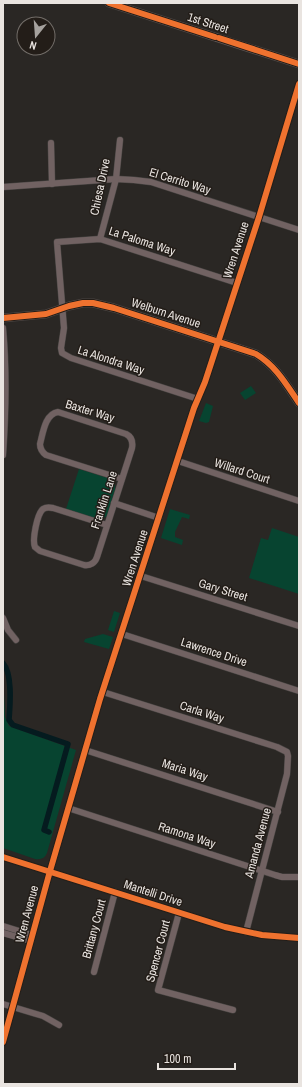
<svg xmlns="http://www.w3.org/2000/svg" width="302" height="1087" font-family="'Archivo Narrow',sans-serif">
	<rect width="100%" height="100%" fill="#2a2724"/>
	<!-- green -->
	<g fill="#074430">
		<path d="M 251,386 L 256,393 L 245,400 L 240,393 Z"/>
		<path d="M 206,403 L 213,406 L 209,422 L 206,423 L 199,421 Z"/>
		<path d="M 79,469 L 111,479 L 115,483 L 115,489 L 107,516 L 104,518 L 98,519 L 66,509 Z"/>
		<path d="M 170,509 L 190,515 L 189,519 L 182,517 L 175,532 L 175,537 L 183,540 L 182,545 L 161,538 Z"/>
		<path d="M 272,528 L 299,537 L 299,594 L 249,578 L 261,538 L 268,540 Z"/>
		<path d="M 114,611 L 120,613 L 114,632 L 108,630 Z"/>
		<path d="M 103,634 L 113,637 L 109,649 L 84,642 L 85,639 Z"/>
		<path d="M 3,671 L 5,717 L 9,726 L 76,750 L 47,853 C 45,858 41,860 35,859 L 3,848 Z"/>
	</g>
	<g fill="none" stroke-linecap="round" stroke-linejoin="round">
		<!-- canal -->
		<path stroke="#051b1f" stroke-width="5.5" d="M 3,663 C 13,674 10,706 9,720 L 13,725 L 68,744 L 44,830 L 49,832"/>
		<defs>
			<g id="minor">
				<path d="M 51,143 L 52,184"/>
				<path d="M 3,187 L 116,179 L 134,180 L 151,182 L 299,230"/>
				<path d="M 100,239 L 116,179 L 120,140"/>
				<path d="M 3,328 C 7,372 6,411 3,455"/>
				<path d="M 198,399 L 71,358 L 62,353 L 61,348 L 64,328 L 57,242 L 100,239 L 237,283"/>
				<path d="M 178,461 L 299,501"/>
				<path d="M 114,503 L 159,518"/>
				<path d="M 107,525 L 53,508 C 49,507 46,507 43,509 C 37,514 32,540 35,547 L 40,551 L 84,565 C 90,566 95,563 97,557 L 132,448 C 133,442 132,437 126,434 L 58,412 C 45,414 43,433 40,444 C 40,449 42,452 46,455 L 122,479"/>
				<path d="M 141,576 L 299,626"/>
				<path d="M 3,618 L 8,630 L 16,640"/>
				<path d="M 122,634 L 299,691"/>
				<path d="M 103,692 L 277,747 L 287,752 L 288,756 L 287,774 L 246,932"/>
				<path d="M 85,750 L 278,812"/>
				<path d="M 68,808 L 275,875 L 282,877 L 299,877"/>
				<path d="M 3,857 L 225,927 L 262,935 L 299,938"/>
				<path d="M 179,913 L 158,990 L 233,1010"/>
				<path d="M 3,926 L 32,935"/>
				<path d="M 3,933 L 31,941"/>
				<path d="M 94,972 L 115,892"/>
				<path d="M 3,1004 L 43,1016 L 59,1025"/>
				<path d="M 3,1042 L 50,871 L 100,699 L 194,408 L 205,382 L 259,217 L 299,84"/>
			</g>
			<g id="major">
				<path d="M 109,3 L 299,64"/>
				<path d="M 3,318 L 46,314 L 69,306 L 83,303 L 93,303 L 114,308 L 256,354 C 276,366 286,384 299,403"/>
			</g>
		</defs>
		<!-- minor casing -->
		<use href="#minor" stroke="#484543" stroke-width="7"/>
		<!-- major casing -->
		<use href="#major" stroke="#484543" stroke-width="9"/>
		<!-- minor -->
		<use href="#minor" stroke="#716262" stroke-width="6"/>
		<!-- major -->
		<use href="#major" stroke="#736261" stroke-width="8"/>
		<defs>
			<g id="cycleway">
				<path d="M 109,3 L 215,37"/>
				<path d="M 219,38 L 299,64"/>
				<path d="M 3,318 L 46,314 L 69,306 L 83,303 L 93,303 L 114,308 L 256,354 C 276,366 286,384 299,403"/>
				<path d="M 3,857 L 225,927 L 262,935 L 299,938"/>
				<path d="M 3,1042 L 50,871 L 100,699 L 194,408 L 205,382 L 259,217 L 299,84"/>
			</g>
		</defs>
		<!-- cycleway casing -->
		<use href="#cycleway" stroke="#231d18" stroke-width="8"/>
		<!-- cycleway -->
		<use href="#cycleway" stroke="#ef722f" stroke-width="6"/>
	</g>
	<g text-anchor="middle" stroke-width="3" stroke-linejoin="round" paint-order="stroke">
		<!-- street labels -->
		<g font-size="12" fill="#e9e4e0" stroke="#231d18">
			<text transform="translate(208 23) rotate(18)" y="4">1st Street</text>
			<text transform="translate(180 181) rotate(17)" y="4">El Cerrito Way</text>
			<text transform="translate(100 187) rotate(-78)" y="4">Chiesa Drive</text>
			<text transform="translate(142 241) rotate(18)" y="4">La Paloma Way</text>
			<text transform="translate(236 250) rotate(-72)" y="4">Wren Avenue</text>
			<text transform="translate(166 313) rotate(18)" y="4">Welburn Avenue</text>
			<text transform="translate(111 360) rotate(18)" y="4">La Alondra Way</text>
			<text transform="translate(90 411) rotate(17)" y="4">Baxter Way</text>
			<text transform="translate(242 471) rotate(18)" y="4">Willard Court</text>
			<text transform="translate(104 500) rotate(-72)" y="4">Franklin Lane</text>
			<text transform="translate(135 558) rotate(-72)" y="4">Wren Avenue</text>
			<text transform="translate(223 590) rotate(17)" y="4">Gary Street</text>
			<text transform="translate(214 652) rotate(18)" y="4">Lawrence Drive</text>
			<text transform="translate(202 712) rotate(18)" y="4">Carla Way</text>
			<text transform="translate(185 770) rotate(18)" y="4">Maria Way</text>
			<text transform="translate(187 835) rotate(18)" y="4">Ramona Way</text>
			<text transform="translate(258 843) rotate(-75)" y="4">Amanda Avenue</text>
			<text transform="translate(153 893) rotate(18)" y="4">Mantelli Drive</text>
			<text transform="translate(27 914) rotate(-75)" y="4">Wren Avenue</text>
			<text transform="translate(94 929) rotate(-75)" y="4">Brittany Court</text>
			<text transform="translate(158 951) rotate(-75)" y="4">Spencer Court</text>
		</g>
	</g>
	<!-- border -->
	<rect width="302" height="1087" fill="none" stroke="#e9e4e0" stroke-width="8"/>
	<!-- north arrow -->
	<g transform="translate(36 36) rotate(197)"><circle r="19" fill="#231d18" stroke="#726d68"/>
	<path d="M0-3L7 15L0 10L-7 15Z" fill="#a6a29e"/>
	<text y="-6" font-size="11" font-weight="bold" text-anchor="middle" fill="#e9e4e0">N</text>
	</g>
	<!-- scale -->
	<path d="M158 1063v6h77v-6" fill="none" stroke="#e9e4e0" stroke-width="2"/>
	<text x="164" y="1063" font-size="12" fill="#e9e4e0" stroke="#231d18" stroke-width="3" paint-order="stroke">100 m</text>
</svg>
